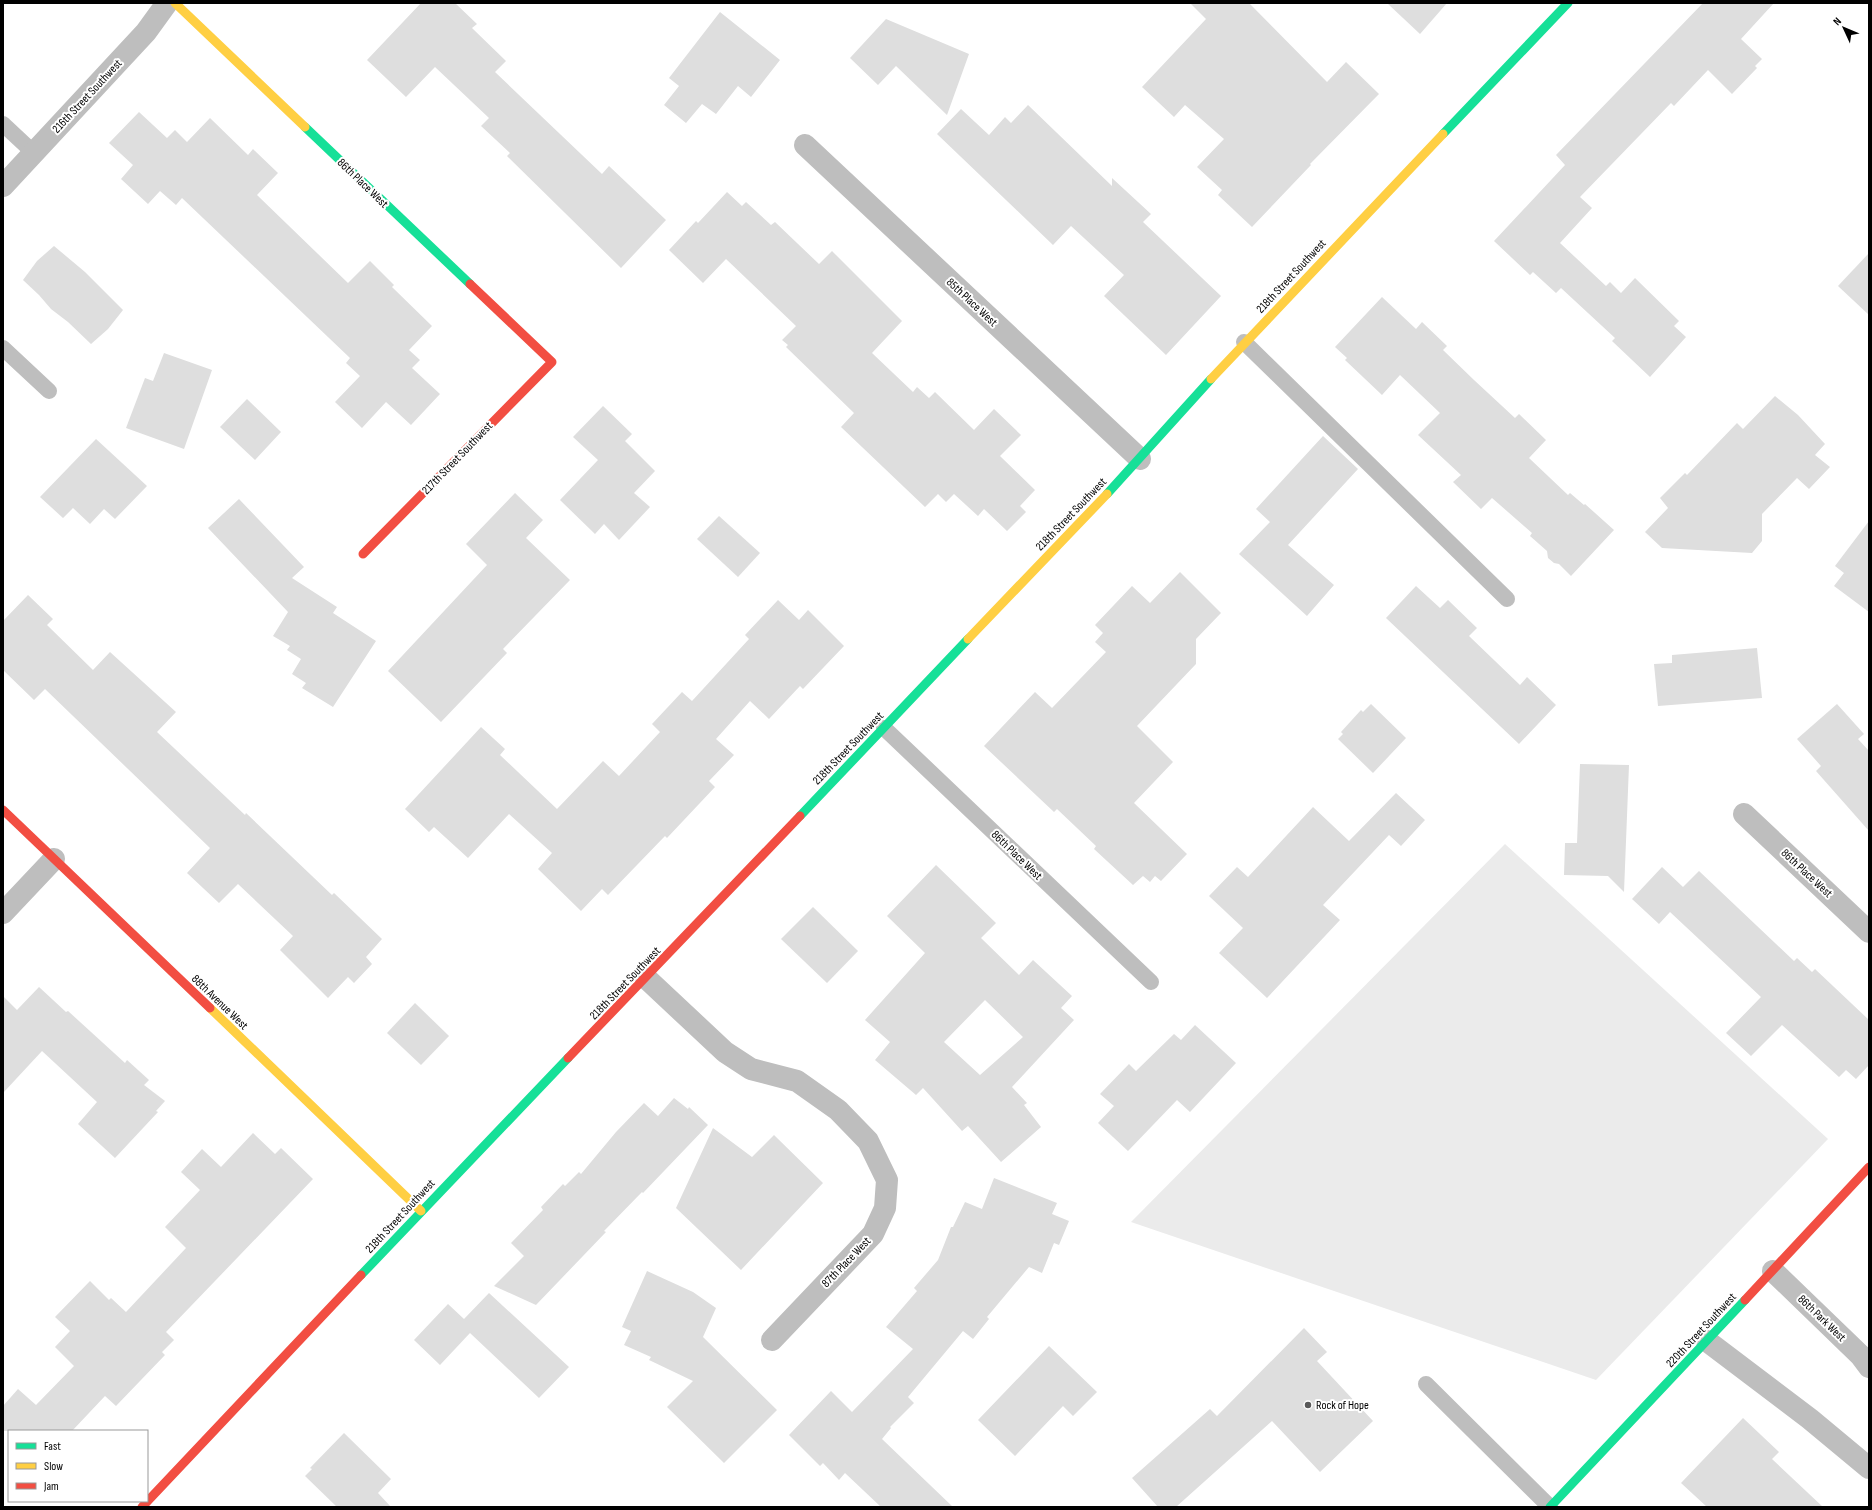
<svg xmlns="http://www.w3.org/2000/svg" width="1872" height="1510" font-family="'Sofia Sans Condensed',sans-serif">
	<rect width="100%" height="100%" fill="#fff"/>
	<!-- green -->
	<path fill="#ebebeb" d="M 1505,844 L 1828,1139 L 1596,1380 L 1131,1222 Z"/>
	<!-- building -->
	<g fill="#dedede" fill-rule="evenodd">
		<path d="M 421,3 L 455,3 L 477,24 L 472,28 L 506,61 L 495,72 L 602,174 L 609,166 L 666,220 L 621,268 L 507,156 L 510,153 L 481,126 L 489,118 L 435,67 L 406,97 L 367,60 Z"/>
		<path d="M 1190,3 L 1249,3 L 1327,82 L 1346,62 L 1379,94 L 1310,164 L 1311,165 L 1252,227 L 1218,195 L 1222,190 L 1197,167 L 1224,139 L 1185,105 L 1174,117 L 1142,87 L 1206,19 Z"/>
		<path d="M 1387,3 L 1447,3 L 1420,34 Z"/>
		<path d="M 1703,3 L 1774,3 L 1741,39 L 1762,59 L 1755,66 L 1757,68 L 1732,94 L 1708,70 L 1674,106 L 1671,103 L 1580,197 L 1592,208 L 1560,243 L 1606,286 L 1610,282 L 1621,293 L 1635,278 L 1679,321 L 1674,326 L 1686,337 L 1650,377 L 1612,341 L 1615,338 L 1561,288 L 1556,293 L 1533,272 L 1530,275 L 1494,241 L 1565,165 L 1556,155 Z"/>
		<path d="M 720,12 L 780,60 L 751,97 L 738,86 L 716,114 L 702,104 L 686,123 L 664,105 L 679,86 L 669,78 Z"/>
		<path d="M 886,19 L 969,54 L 947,115 L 896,66 L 878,85 L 850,58 Z"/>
		<path d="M 1028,105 L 1112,186 L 1112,178 L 1151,214 L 1143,222 L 1221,296 L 1166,355 L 1104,296 L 1124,275 L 1071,226 L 1053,245 L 937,134 L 961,109 L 989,135 L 1005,117 L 1011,123 Z"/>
		<path d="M 139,112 L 167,138 L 175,130 L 187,142 L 210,118 L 248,155 L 253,149 L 278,173 L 257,195 L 348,283 L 370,261 L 394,285 L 392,287 L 432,326 L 409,350 L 420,360 L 412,368 L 440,394 L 411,425 L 386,402 L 362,428 L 335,402 L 360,376 L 346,363 L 350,358 L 182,198 L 176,205 L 160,191 L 148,204 L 121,179 L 133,165 L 109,143 Z"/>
		<path d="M 727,192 L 742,206 L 746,202 L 771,225 L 775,222 L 819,264 L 832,251 L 902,321 L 872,353 L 913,392 L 917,387 L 929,398 L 935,392 L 974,430 L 994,409 L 1021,435 L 1000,456 L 1035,490 L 1020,506 L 1026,512 L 1007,531 L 984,509 L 978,516 L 954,494 L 946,502 L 938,494 L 925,507 L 841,427 L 854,413 L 786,347 L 788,345 L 782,340 L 796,326 L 726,259 L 703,283 L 669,250 L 696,221 L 698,223 Z"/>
		<path d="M 54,246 L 85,272 L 123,310 L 108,329 L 91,344 L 68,322 L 51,309 L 39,295 L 23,280 L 37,261 Z"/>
		<path d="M 1869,253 L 1869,315 L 1838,286 Z"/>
		<path d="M 1382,297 L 1416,329 L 1422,322 L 1447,346 L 1443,350 L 1474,380 L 1515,418 L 1519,414 L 1546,440 L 1529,458 L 1568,495 L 1570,493 L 1584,505 L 1585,504 L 1614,530 L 1571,576 L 1559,564 L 1554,563 L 1548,558 L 1547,551 L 1530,536 L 1532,533 L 1492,498 L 1481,509 L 1453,482 L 1461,475 L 1418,435 L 1440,413 L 1400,375 L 1382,395 L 1345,360 L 1347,358 L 1335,347 Z"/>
		<path d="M 164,353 L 212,370 L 184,449 L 126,428 L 145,378 L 153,381 Z"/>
		<path d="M 1775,396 L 1798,415 L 1825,444 L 1815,455 L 1830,467 L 1809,489 L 1797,478 L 1762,514 L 1762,541 L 1752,553 L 1662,548 L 1645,532 L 1668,508 L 1660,498 L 1685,473 L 1687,475 L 1737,423 L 1743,429 Z"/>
		<path d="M 247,399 L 281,432 L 255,460 L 220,427 Z"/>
		<path d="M 603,406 L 632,434 L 625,441 L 655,471 L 634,493 L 650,507 L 619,540 L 604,524 L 595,534 L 560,500 L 598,460 L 573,437 Z"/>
		<path d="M 1323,436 L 1358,469 L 1288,545 L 1334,585 L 1307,616 L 1239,554 L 1270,522 L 1256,509 Z"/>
		<path d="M 96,439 L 147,486 L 115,519 L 104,509 L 90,524 L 73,508 L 63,518 L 40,497 Z"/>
		<path d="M 515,493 L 543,520 L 526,538 L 570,580 L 503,649 L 507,653 L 441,722 L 388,671 L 487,565 L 466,544 Z"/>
		<path d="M 239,499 L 304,567 L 292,578 L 337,607 L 333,613 L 376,641 L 333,707 L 302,688 L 306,683 L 292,674 L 301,659 L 287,650 L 290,646 L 273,636 L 288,612 L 208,528 Z"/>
		<path d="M 719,516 L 760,553 L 738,577 L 697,539 Z"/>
		<path d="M 1869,521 L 1869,612 L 1834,586 L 1844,573 L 1835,566 Z"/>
		<path d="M 1180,572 L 1221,613 L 1196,639 L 1196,664 L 1137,726 L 1173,762 L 1134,803 L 1187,854 L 1161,881 L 1155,876 L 1150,882 L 1143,876 L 1133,885 L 1094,849 L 1096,846 L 1057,809 L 1054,812 L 984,746 L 1035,692 L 1052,708 L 1106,652 L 1095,642 L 1103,633 L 1095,625 L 1132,586 L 1150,603 Z"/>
		<path d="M 1416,586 L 1440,608 L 1448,600 L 1477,628 L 1469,636 L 1520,685 L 1527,677 L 1556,705 L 1519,744 L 1386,618 Z"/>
		<path d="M 28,595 L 53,619 L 47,625 L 93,670 L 110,652 L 176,712 L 157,732 L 245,815 L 246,813 L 332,895 L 334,893 L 382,939 L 366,957 L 372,964 L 354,983 L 348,977 L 328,998 L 280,950 L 293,936 L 238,884 L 219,903 L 187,873 L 210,848 L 45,689 L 34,700 L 3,670 L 3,621 Z"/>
		<path d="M 778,600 L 799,620 L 808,610 L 844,646 L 803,689 L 800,686 L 769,719 L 750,701 L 716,739 L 734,755 L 709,781 L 715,787 L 667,838 L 665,836 L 608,895 L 602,889 L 581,911 L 538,869 L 552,853 L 509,814 L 468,858 L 434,827 L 429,832 L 405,809 L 481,727 L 505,749 L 500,755 L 557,809 L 603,761 L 619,776 L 660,732 L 652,724 L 682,692 L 692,701 L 749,639 L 745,635 Z"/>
		<path d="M 1757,648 L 1762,698 L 1658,706 L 1654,664 L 1672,663 L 1672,655 Z"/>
		<path d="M 1371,704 L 1406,738 L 1373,773 L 1338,739 L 1343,734 L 1341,732 L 1361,710 L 1363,712 Z"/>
		<path d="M 1837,704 L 1864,734 L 1858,739 L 1869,751 L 1869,831 L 1816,771 L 1821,766 L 1797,739 Z"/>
		<path d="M 1580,764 L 1629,765 L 1624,892 L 1608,876 L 1564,875 L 1565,843 L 1577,843 Z"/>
		<path d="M 1396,793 L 1425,820 L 1401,846 L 1389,835 L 1323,905 L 1340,920 L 1267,998 L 1219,953 L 1243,928 L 1209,896 L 1237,867 L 1248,877 L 1313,807 L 1349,841 Z"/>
		<path d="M 936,865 L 996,923 L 981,938 L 1019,975 L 1033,960 L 1072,996 L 1061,1008 L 1074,1020 L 1012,1087 L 1027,1103 L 1024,1105 L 1041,1127 L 1001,1162 L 968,1126 L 962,1131 L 923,1088 L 916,1095 L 875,1060 L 890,1042 L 865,1020 L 925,953 L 887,916 ZM 985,1000 L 1023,1037 L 980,1075 L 944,1042 Z"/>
		<path d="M 1662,867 L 1683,887 L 1699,871 L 1794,961 L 1797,958 L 1812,972 L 1815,969 L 1869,1020 L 1869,1065 L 1856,1079 L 1846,1070 L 1839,1077 L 1782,1025 L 1751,1056 L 1726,1033 L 1761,997 L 1670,912 L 1659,924 L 1632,899 Z"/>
		<path d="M 813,907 L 858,951 L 827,983 L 781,939 Z"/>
		<path d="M 39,987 L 66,1012 L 68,1011 L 125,1063 L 127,1060 L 149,1080 L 144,1085 L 165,1101 L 156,1111 L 158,1112 L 115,1158 L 78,1124 L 97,1102 L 42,1051 L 3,1093 L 3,996 L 17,1010 Z"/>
		<path d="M 415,1003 L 449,1036 L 421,1065 L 387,1033 Z"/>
		<path d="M 1195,1025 L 1236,1063 L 1190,1112 L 1177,1100 L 1128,1151 L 1098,1123 L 1114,1106 L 1100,1094 L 1129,1064 L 1136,1071 L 1174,1034 L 1181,1040 Z"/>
		<path d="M 674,1098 L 688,1109 L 689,1107 L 708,1125 L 643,1193 L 642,1192 L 604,1231 L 606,1232 L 536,1305 L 494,1286 L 524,1256 L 511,1243 L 543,1210 L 541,1207 L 563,1184 L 565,1186 L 579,1172 L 581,1174 L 616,1132 L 644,1103 L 658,1116 Z"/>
		<path d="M 713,1128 L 752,1157 L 774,1135 L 823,1183 L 741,1270 L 676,1208 Z"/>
		<path d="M 253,1133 L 275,1154 L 281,1148 L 313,1179 L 166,1332 L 174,1340 L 162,1352 L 165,1355 L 116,1406 L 105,1396 L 72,1431 L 3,1431 L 3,1406 L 18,1389 L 36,1405 L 74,1366 L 55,1347 L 70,1331 L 55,1317 L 90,1281 L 109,1300 L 111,1298 L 126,1312 L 186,1248 L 165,1227 L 200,1190 L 181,1172 L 202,1149 L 221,1167 Z"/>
		<path d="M 994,1178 L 1057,1203 L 1052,1214 L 1069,1221 L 1059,1245 L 1054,1243 L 1042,1273 L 1029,1267 L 987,1317 L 989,1319 L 973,1339 L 963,1331 L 908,1397 L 914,1403 L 890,1427 L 891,1428 L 882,1439 L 953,1507 L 881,1507 L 845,1473 L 839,1480 L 823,1463 L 820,1466 L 789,1435 L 831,1391 L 852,1412 L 913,1349 L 886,1327 L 917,1291 L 914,1288 L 938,1260 L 951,1227 L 953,1227 L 965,1202 L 982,1209 Z"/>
		<path d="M 647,1271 L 693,1292 L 716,1308 L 703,1337 L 777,1410 L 724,1463 L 667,1407 L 693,1381 L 649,1360 L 651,1357 L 624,1345 L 631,1331 L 622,1327 Z"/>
		<path d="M 489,1293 L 569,1367 L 539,1398 L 470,1333 L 440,1365 L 414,1340 L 448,1304 L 464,1319 Z"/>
		<path d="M 1304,1328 L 1327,1352 L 1317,1361 L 1373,1421 L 1320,1472 L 1272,1421 L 1176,1507 L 1158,1507 L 1132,1478 L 1210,1409 L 1217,1416 Z"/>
		<path d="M 1049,1346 L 1097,1392 L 1073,1416 L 1063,1406 L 1015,1456 L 978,1420 Z"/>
		<path d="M 1743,1418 L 1779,1452 L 1772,1459 L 1823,1507 L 1707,1507 L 1681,1483 Z"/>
		<path d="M 344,1433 L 391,1479 L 378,1493 L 391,1507 L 337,1507 L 305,1476 L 312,1469 L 310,1468 Z"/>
	</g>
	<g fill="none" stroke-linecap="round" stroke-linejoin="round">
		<!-- lane -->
		<g stroke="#bebebe" stroke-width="16">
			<path d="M 3,124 L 34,153"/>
			<path d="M 1244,342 L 1507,599"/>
			<path d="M 3,348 L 49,391"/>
			<path d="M 884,728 L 1151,982"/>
			<path d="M 1426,1384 L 1550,1507"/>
		</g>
		<!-- street -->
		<g stroke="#bebebe" stroke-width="22">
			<path d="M 805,145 L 1140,459"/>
			<path d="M 3,186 L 146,32 L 167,3"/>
			<path d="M 1744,814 L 1869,932"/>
			<path d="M 3,913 L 54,859"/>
			<path d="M 646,978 L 725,1052 L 751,1069 L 797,1081 L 838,1110 L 868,1141 L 887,1180 L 885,1208 L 873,1234 L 772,1340"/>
			<path d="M 1773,1271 L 1860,1355 L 1869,1367"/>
			<path d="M 1707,1341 L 1810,1419 L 1869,1468"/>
		</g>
		<!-- fast -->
		<g stroke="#16e098" stroke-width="9">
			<path d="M 305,127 L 470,284"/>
			<path d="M 1443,134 L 1568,3"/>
			<path d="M 1107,494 L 1211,379"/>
			<path d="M 800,816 L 968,639"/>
			<path d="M 361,1275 L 568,1058"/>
			<path d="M 1550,1507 L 1745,1300"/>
		</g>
		<!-- slow -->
		<g stroke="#ffcf43" stroke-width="9">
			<path d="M 175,3 L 305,127"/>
			<path d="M 1211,379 L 1443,134"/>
			<path d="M 968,639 L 1107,494"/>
			<path d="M 210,1008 L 421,1211"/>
		</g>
		<!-- jam -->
		<g stroke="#f24e42" stroke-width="9">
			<path d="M 363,554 L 552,362 L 470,284"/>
			<path d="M 3,810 L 210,1008"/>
			<path d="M 568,1058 L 800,816"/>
			<path d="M 1745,1300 L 1869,1167"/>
			<path d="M 142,1507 L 361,1275"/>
		</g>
	</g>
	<!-- markers -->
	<circle fill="#595959" stroke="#fff" stroke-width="1.5" cx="1308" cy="1405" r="4"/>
	<g text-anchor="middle" stroke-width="4" stroke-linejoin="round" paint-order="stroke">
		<!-- street labels -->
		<g font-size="12" fill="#000" stroke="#fff">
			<text transform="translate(87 96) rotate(-47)" y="4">216th Street Southwest</text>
			<text transform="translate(363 183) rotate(44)" y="4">86th Place West</text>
			<text transform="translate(1291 276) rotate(-47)" y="4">218th Street Southwest</text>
			<text transform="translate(972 302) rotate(43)" y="4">85th Place West</text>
			<text transform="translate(457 458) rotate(-46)" y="4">217th Street Southwest</text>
			<text transform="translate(1071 514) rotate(-46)" y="4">218th Street Southwest</text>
			<text transform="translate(848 748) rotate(-46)" y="4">218th Street Southwest</text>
			<text transform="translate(1017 855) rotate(44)" y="4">86th Place West</text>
			<text transform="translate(1807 873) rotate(43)" y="4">86th Place West</text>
			<text transform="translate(625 983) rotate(-46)" y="4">218th Street Southwest</text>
			<text transform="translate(220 1002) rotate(44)" y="4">88th Avenue West</text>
			<text transform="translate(400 1216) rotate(-47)" y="4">218th Street Southwest</text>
			<text transform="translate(846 1262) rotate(-46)" y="4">87th Place West</text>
			<text transform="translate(1822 1318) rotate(44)" y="4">86th Park West</text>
			<text transform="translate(1701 1330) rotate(-47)" y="4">220th Street Southwest</text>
		</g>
		<!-- poi labels -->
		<g font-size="12" fill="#000" stroke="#fff" text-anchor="start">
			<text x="1316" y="1409">Rock of Hope</text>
		</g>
	</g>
	<!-- border -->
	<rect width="1872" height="1510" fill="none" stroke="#000000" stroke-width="8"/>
	<!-- legend -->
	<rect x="8" y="1430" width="140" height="72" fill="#ffffff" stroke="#999999"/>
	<rect x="16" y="1443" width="20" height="6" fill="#16e098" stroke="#999999"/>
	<text x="44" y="1450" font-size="12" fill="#000000">Fast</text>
	<rect x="16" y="1463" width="20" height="6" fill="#ffcf43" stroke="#999999"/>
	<text x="44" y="1470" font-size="12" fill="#000000">Slow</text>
	<rect x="16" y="1483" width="20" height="6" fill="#f24e42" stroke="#999999"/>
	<text x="44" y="1490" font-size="12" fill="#000000">Jam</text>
	<!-- north arrow -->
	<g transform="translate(1844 28) rotate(314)" stroke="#ffffff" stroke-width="3" paint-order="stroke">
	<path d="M0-3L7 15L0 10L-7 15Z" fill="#000000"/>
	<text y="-6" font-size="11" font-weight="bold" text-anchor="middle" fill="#000000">N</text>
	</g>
</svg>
